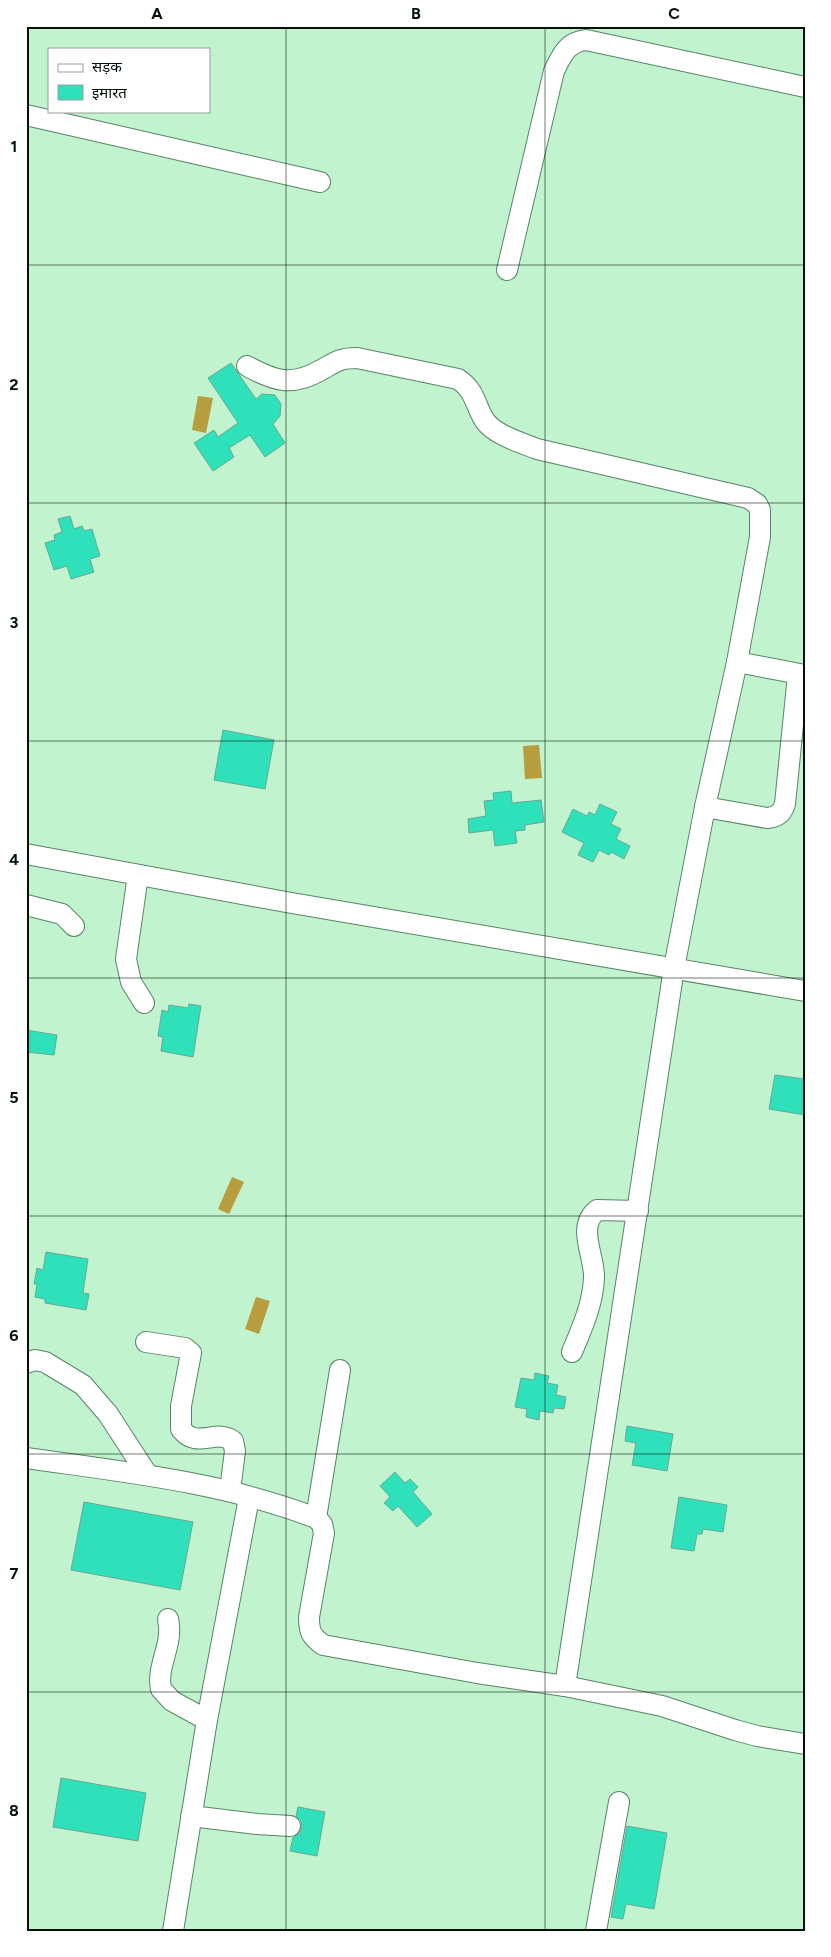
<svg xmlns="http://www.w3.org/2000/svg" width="831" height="1957" font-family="Figtree,'Noto Sans Devanagari',sans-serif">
	<rect width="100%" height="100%" fill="#c1f3cf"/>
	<!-- water -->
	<g fill="#b79d3d">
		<path d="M 198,396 L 213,398 L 206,433 L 192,430 Z"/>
		<path d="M 539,745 L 542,778 L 525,779 L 523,746 Z"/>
		<path d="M 232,1177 L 244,1182 L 229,1214 L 218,1209 Z"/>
		<path d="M 256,1297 L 270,1301 L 259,1334 L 245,1329 Z"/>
	</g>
	<!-- building -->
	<g fill="#2ee1bb" stroke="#69a795">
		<path d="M 231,363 L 256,399 L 262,394 L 275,395 L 281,404 L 280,416 L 273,424 L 285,443 L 265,457 L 250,435 L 229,448 L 234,457 L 213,471 L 194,443 L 214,430 L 218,437 L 238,423 L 208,378 Z"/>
		<path d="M 70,516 L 74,529 L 82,526 L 84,531 L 92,529 L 100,556 L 90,559 L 94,572 L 71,579 L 67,566 L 54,570 L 45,543 L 55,540 L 54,535 L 62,532 L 58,519 Z"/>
		<path d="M 223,730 L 274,740 L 265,789 L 214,780 Z"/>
		<path d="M 511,791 L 512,803 L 541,800 L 544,822 L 525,825 L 525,830 L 515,831 L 517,843 L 495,846 L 493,830 L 469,833 L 468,819 L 486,816 L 484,801 L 494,800 L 493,793 Z"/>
		<path d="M 600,804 L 617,812 L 611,824 L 621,829 L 616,839 L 630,846 L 624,859 L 611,852 L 609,855 L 599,850 L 593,862 L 578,855 L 584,843 L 562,832 L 573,809 L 587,816 L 589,812 L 595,815 Z"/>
		<path d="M 189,1004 L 201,1006 L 193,1057 L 161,1051 L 163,1037 L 158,1036 L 162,1010 L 168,1012 L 169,1005 L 188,1008 Z"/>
		<path d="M 26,1030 L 57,1035 L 54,1055 L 26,1052 Z"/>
		<path d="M 775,1075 L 805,1079 L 805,1115 L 769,1109 Z"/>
		<path d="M 46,1252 L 88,1259 L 83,1293 L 89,1294 L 86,1310 L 45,1303 L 45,1299 L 35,1297 L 37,1284 L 34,1284 L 37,1268 L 43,1270 Z"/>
		<path d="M 535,1373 L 549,1376 L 547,1383 L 558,1385 L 556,1395 L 566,1397 L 564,1409 L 554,1408 L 553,1413 L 540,1411 L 539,1420 L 526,1417 L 527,1409 L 515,1407 L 521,1378 L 534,1380 Z"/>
		<path d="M 627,1426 L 673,1434 L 667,1471 L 632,1465 L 636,1443 L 625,1441 Z"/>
		<path d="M 395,1472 L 405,1483 L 410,1479 L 418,1487 L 413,1492 L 432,1514 L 417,1527 L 398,1506 L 393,1511 L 384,1503 L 390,1497 L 380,1486 Z"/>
		<path d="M 679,1497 L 727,1505 L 723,1532 L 703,1529 L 702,1534 L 697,1534 L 694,1551 L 671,1548 Z"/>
		<path d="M 84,1502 L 193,1522 L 180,1590 L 71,1570 Z"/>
		<path d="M 61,1778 L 146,1793 L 138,1841 L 53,1827 Z"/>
		<path d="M 298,1807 L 325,1812 L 317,1856 L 290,1851 L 293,1837 L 300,1833 L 302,1827 L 301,1821 L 296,1816 Z"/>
		<path d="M 627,1826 L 667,1833 L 654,1909 L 626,1904 L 623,1919 L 611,1917 Z"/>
	</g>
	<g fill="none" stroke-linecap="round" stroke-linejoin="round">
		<defs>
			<g id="minor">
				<path d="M 26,115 L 320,182"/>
				<path d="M 507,270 L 554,71 C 562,55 567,42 586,40 L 805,87"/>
				<path d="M 247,366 C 274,381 292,387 321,370 C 336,362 339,358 357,358 L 458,379 C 476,391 475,406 485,421 C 495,435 522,443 537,449 L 748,498 L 757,504 L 760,510 L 760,537 L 737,662 L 705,807 L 674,968 L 565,1686"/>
				<path d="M 737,662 L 805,675"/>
				<path d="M 705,807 L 767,818 C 778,817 782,813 785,804 L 798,675"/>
				<path d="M 26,854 L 286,902 L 805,991"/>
				<path d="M 138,875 L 126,959 L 131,982 L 144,1003"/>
				<path d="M 26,905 L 62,914 L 74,926"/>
				<path d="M 146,1342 L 185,1348 L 191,1353 L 181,1406 L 181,1429 C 197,1450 216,1428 233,1441 L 235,1451 L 230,1491"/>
				<path d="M 572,1352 C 582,1328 593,1304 594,1278 C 595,1256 576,1227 597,1210 L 638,1211"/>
				<path d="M 26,1363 L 35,1360 L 45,1362 L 83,1385 L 108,1414 L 147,1474"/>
				<path d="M 26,1458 C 124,1472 223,1482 316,1518 L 322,1524 L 324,1533 L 309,1617 C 309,1632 311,1636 323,1645 L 477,1673 L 565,1686 L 662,1706 L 735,1730 L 757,1736 L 805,1744"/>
				<path d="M 316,1518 L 340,1370"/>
				<path d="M 168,1619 C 174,1645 156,1665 161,1689 L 172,1701 L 207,1720"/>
				<path d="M 191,1816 L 257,1824 L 290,1826"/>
				<path d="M 173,1931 L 207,1720 L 249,1498"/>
				<path d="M 596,1931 L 619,1802"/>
			</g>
		</defs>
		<!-- minor casing -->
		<use href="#minor" stroke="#578566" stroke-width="22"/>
		<!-- minor -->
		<use href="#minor" stroke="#fff" stroke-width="20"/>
	</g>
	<!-- grid -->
	<path fill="none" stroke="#011005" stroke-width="1" stroke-opacity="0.55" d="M 286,26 L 286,1931M 545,26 L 545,1931M 26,265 L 805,265M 26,503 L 805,503M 26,741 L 805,741M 26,978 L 805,978M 26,1216 L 805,1216M 26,1454 L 805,1454M 26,1692 L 805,1692"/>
	<!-- border -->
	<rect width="831" height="1957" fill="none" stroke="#ffffff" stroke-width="55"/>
	<!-- legend -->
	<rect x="48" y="48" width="162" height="65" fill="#ffffff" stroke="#999f9b"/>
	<rect x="58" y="64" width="25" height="8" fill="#ffffff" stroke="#999f9b"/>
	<text x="92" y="72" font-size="15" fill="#011005">सड़क</text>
	<rect x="58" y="85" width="25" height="15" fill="#2ee1bb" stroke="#999f9b"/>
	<text x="92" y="98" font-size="15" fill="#011005">इमारत</text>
	<rect x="28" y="28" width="776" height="1902" fill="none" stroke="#011005" stroke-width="2"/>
	<g font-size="16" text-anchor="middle" font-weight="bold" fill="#011005">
		<text x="157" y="19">A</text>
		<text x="416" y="19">B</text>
		<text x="674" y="19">C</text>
		<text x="14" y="152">1</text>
		<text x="14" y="390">2</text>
		<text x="14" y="628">3</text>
		<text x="14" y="865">4</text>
		<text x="14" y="1103">5</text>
		<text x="14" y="1341">6</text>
		<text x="14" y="1579">7</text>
		<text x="14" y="1816">8</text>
	</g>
</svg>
